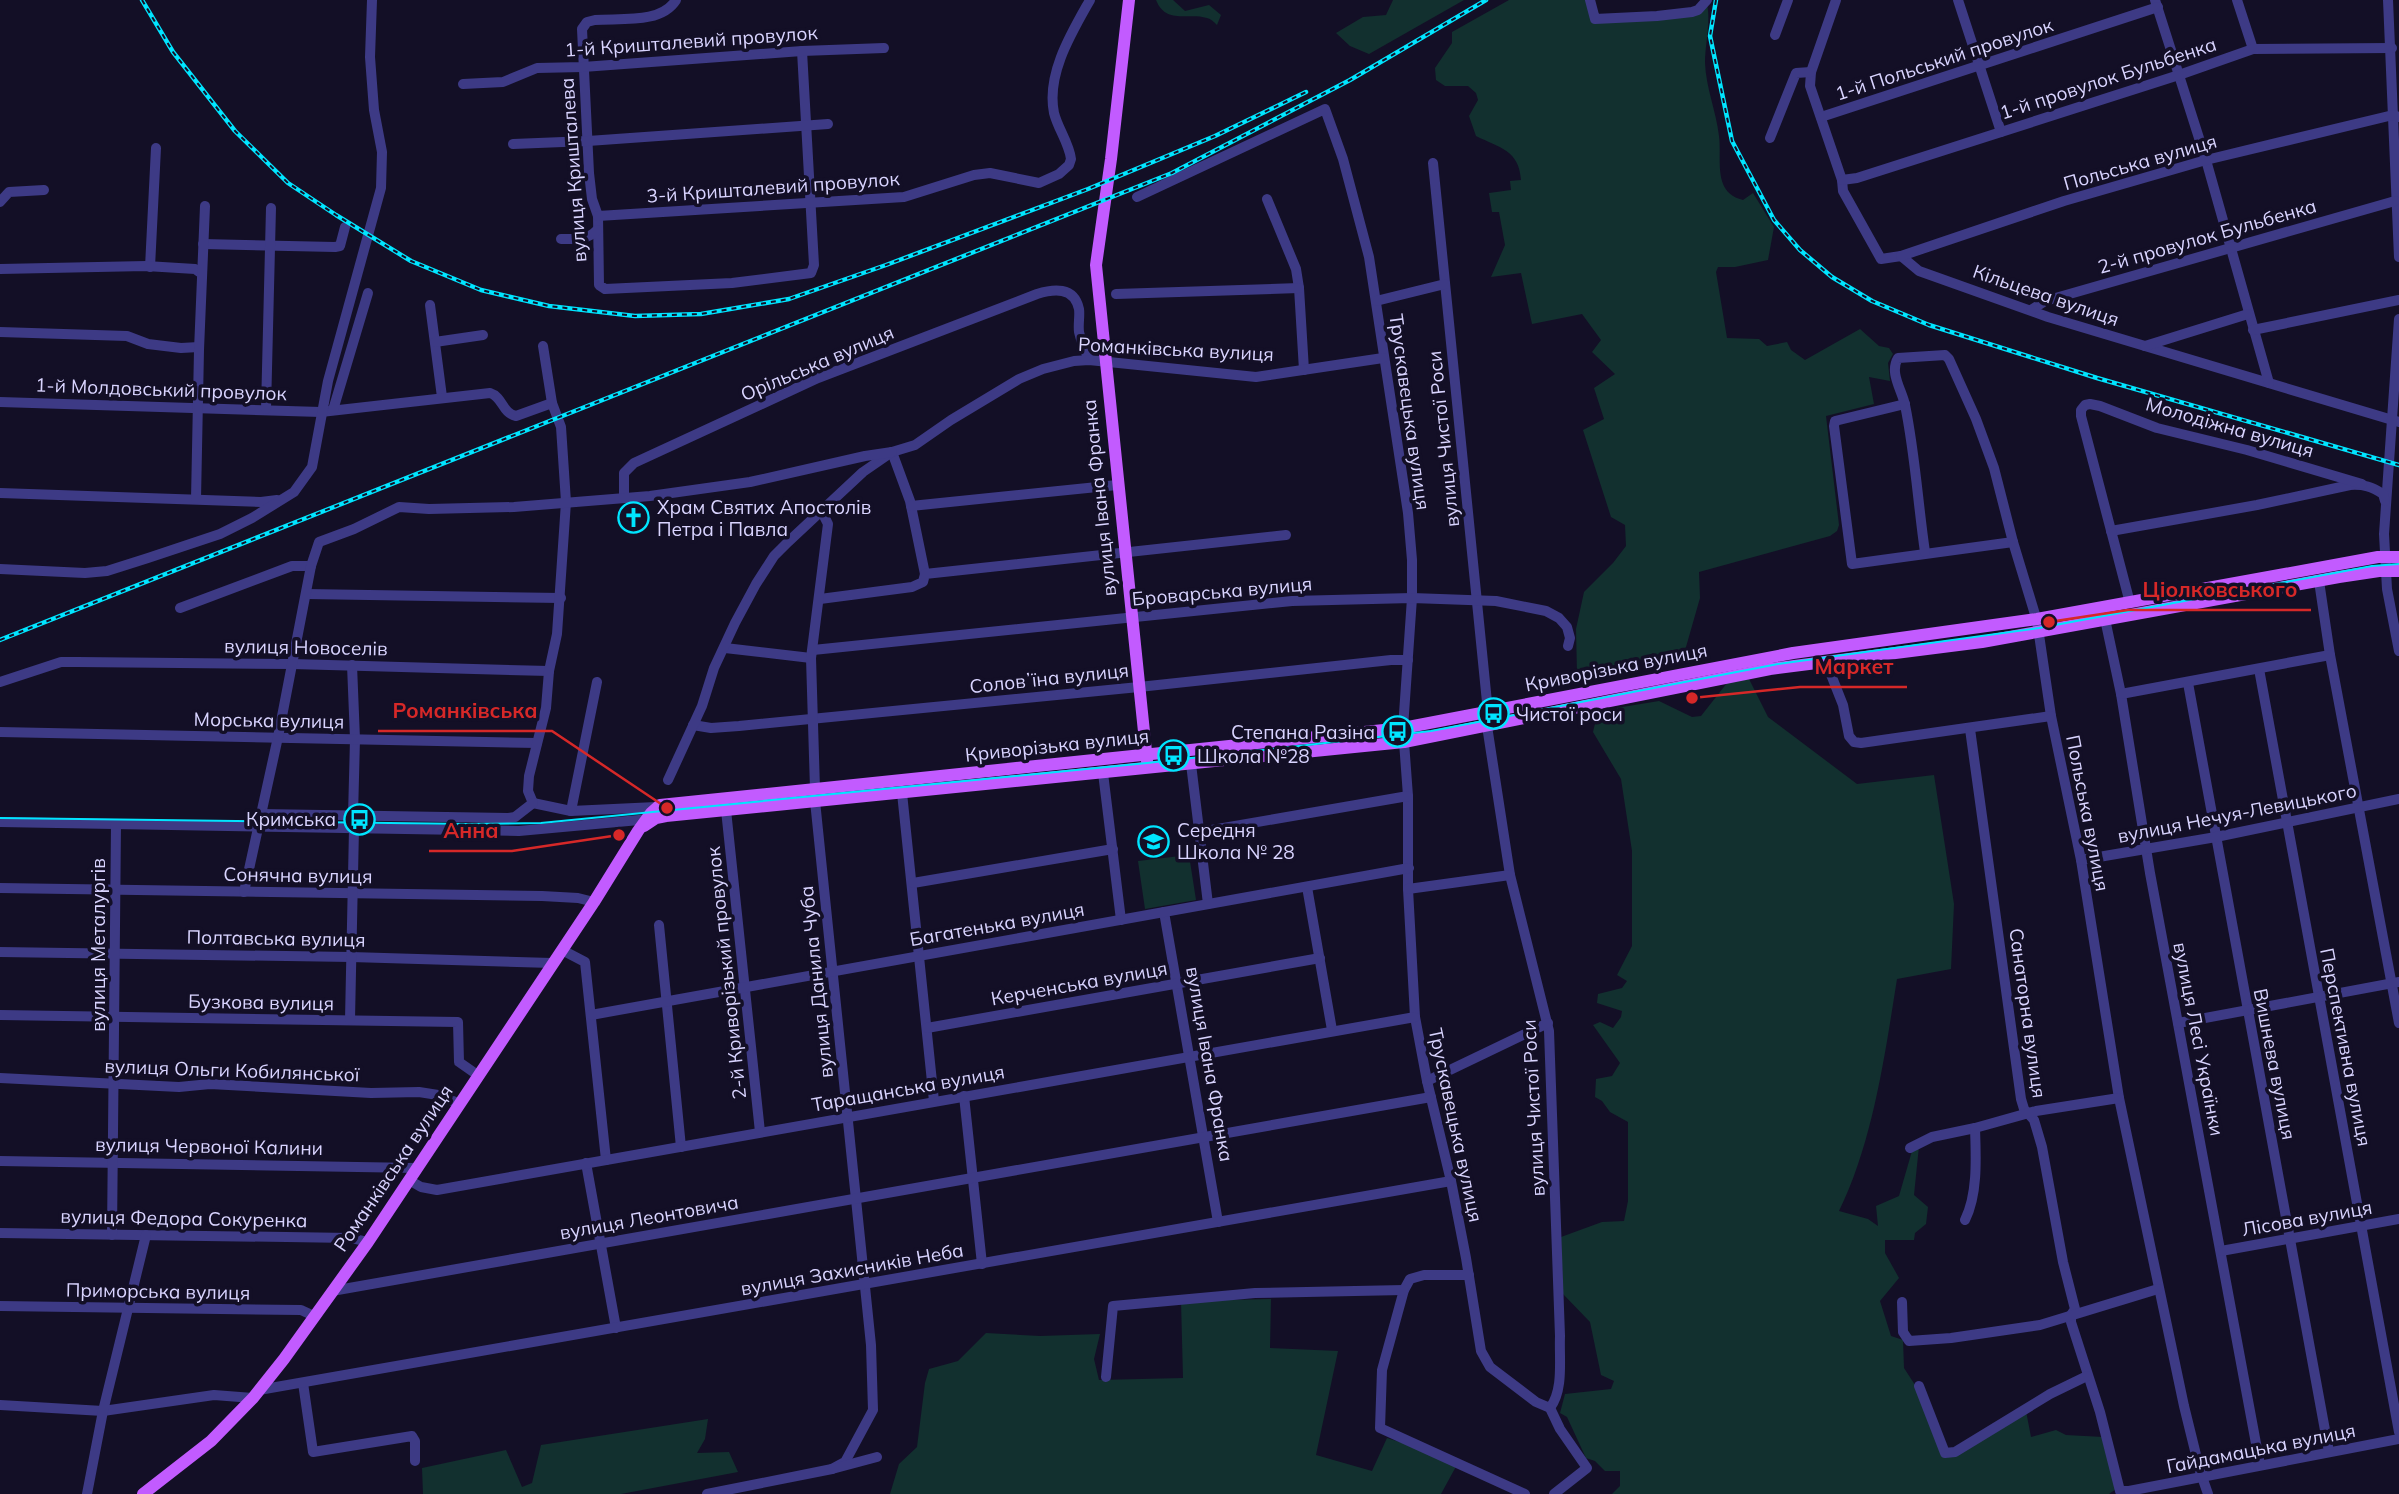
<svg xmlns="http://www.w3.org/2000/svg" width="2399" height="1494" font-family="Mulish,sans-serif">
	<rect width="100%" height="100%" fill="#130f26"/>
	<!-- green -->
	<g fill="#12302f">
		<path d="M 1156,0 L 1173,0 L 1185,11 L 1209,5 L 1221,15 L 1217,25 C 1214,22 1211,19 1207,18 C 1189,12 1166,25 1156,0 Z"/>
		<path d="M 1393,0 L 1464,0 L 1369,54 L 1350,46 L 1336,33 L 1363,17 L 1386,15 Z"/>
		<path d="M 1509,0 L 1587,0 L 1593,20 L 1644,20 L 1707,4 C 1711,23 1705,43 1705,63 C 1706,88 1716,111 1719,136 C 1722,159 1712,193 1743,200 L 1753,193 L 1774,227 L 1768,260 L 1735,267 L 1718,267 L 1716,272 L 1727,338 L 1759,339 L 1767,346 L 1787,342 L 1791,350 L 1805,360 L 1860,329 L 1879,346 L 1889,348 L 1893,354 L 1888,363 L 1890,381 L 1869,377 L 1874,404 L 1826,416 L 1839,525 L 1837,531 L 1830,536 L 1699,572 L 1700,598 L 1684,654 L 1663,660 L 1653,653 C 1625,667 1609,678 1577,674 L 1576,629 L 1584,592 L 1613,563 L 1626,546 L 1625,525 L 1611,517 L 1583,430 L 1604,419 L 1594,388 L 1615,374 L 1592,352 L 1601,340 L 1582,314 L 1532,324 L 1521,273 L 1491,277 L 1505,245 L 1499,212 L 1492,212 L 1489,193 L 1511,190 L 1510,181 L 1521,180 C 1519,150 1500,148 1476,136 L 1469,116 L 1478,100 L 1476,93 L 1468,86 L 1445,86 L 1436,80 L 1435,68 L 1452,43 L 1452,32 Z"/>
		<path d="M 1749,679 L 1768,717 L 1857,784 L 1934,775 L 1954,904 L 1951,969 L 1897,979 C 1885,1054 1873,1142 1839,1211 L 1868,1219 L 1878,1226 L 1876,1206 L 1899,1196 L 1912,1151 L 1919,1146 L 1914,1195 L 1928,1207 L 1926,1224 L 1915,1233 L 1914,1240 L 1885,1240 L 1885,1253 L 1899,1278 L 1880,1301 L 1891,1336 L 1903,1340 L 1904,1368 L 1917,1388 L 1942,1454 L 2026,1411 L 2031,1437 L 2056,1430 L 2066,1435 L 2103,1437 L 2116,1489 L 2109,1494 L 1612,1494 L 1620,1486 L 1620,1471 L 1605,1471 L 1595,1461 L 1586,1458 L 1567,1417 L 1560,1413 L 1565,1394 L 1611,1389 L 1614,1381 L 1601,1375 L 1590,1322 L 1563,1294 L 1561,1237 L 1602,1222 L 1624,1221 L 1628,1201 L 1628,1122 L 1610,1112 L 1602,1101 L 1595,1097 L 1596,1079 L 1612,1076 L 1620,1063 L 1593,1025 L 1600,1022 L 1613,1028 L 1621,1017 L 1622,1011 L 1597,1003 L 1598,994 L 1622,988 L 1627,981 L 1617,975 L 1632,946 L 1632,851 L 1621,779 L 1593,732 L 1598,711 L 1659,701 L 1692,717 L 1701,716 L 1727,683 Z"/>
		<path d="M 1189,855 L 1196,900 L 1145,909 L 1138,861 Z"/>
		<path d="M 1271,1299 L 1270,1348 L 1338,1351 L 1316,1455 L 1372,1471 L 1387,1438 L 1459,1461 L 1441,1494 L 890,1494 L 899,1464 L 917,1447 L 925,1383 L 929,1369 L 958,1361 L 986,1333 L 1040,1336 L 1100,1334 L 1094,1359 L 1099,1380 L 1183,1378 L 1181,1301 Z"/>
		<path d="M 708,1419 L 705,1439 L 697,1453 L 729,1452 L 738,1472 L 621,1494 L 423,1494 L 422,1468 L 506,1450 L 522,1487 L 532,1483 L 541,1445 Z"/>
	</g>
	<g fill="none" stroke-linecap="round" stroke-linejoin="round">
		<!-- minor -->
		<g stroke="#3d3a85" stroke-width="10">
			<path d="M 676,0 C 661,24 621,18 595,20 L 587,22 L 582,29 L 589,173 L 592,199 L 598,216 L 599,285 L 605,289 L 732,283 L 811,273 L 814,265 L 802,51"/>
			<path d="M 1590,0 L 1595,19 L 1657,16 L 1692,12 L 1698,10 L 1707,0"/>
			<path d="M 1836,0 L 1811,72 L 1810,86 L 1842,180 L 1843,191 L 1881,259 L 1901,256 L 1919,271 L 2048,317 L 2399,422"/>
			<path d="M 1958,0 L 2001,132"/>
			<path d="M 2155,0 L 2206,160 L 2269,383"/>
			<path d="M 2237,0 L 2253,49"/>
			<path d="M 2388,0 L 2399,257"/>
			<path d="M 1775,35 L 1788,0"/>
			<path d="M 463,84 L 503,82 L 537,68 L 583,67 L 802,51 L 884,48"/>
			<path d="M 1821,117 L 2158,7"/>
			<path d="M 1770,138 L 1796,73 L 1811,72"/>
			<path d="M 513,144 L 588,141 L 828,124"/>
			<path d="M 1433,163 L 1488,712"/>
			<path d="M 1842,180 L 1857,178 L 2179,75 L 2253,49 L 2392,48"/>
			<path d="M 1137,197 L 1325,109 L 1343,159 L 1369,257 L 1408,513 L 1412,560 L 1412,598 L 1403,728"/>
			<path d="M 1267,199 L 1296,269 L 1299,288 L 1304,370"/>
			<path d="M 0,202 L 9,192 L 44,190"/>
			<path d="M 598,216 L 904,197 L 974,175 L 990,173 L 1039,183 L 1059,174 L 1069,165 L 1071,159 C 1069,143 1058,129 1054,113 C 1046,74 1072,32 1090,0"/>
			<path d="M 561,239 C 574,239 587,241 597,230"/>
			<path d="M 203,244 L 335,247 L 340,246 L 345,227"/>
			<path d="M 1901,256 L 2064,201 L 2206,160 L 2393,115 L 2399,117"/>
			<path d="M 150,267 L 156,148"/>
			<path d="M 0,269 L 146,266 L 195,269 L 202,274"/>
			<path d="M 1116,294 L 1299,288"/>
			<path d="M 1376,301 L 1445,284"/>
			<path d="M 430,305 L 442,397"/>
			<path d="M 2031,310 L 2045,301 L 2395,201"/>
			<path d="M 2399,319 L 2384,534 L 2387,589 L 2399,651"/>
			<path d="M 2253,330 L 2399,300"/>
			<path d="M 0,332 L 127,336 L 148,344 L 181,348 L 199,347"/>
			<path d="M 435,342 L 483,335"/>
			<path d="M 2145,346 L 2248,314"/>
			<path d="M 0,402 L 321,412 L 490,393 C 503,397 502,413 516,416 L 552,403"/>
			<path d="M 1905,404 L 1835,421 L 1834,426 L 1852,564 L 2013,542"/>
			<path d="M 266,409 L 271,208"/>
			<path d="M 333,410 L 368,293"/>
			<path d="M 892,452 L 910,501 L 925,574"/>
			<path d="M 0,493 L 261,502 L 277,500"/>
			<path d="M 624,497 L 624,473 L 634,463 L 818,378 L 1037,294 C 1053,289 1074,286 1079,309 C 1080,316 1078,324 1079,332 C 1081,341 1085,351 1089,360"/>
			<path d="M 196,499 L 199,350 L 205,206"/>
			<path d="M 911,506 L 1117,485"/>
			<path d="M 2111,531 L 2257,505 L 2350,485 C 2364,484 2372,487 2383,494 L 2385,501"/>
			<path d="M 1925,552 C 1918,504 1915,453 1905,405 C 1902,390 1889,373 1898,358 L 1945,355 L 1949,359 L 1976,419 L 1994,468 L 2013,542 L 2037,621 L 2051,716 L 2081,860 L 2119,1098 L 2184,1406 L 2200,1471 L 2208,1494"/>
			<path d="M 0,569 L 85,573 L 107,571 L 148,558 L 220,534 L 252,518 L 294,492 L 312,467 L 328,381 L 381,188 L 382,152 L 374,110 L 370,57 L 372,0"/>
			<path d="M 2319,581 L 2330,655 L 2399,1023"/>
			<path d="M 306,594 L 561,598"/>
			<path d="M 820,599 L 912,587 L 923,582 L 925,574 L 1286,535"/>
			<path d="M 2130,603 L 2081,416 L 2081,410 L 2085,405 L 2090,404 L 2100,406 L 2157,428 L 2247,450 L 2362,484"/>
			<path d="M 180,608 L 292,566 L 311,566"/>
			<path d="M 2105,619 L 2121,694 L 2150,873 L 2260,1465"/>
			<path d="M 725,648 L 811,658"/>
			<path d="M 813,650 L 1292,601 L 1412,598 L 1496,601 L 1546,611 L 1559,618 L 1567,627 L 1570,638 L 1568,646"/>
			<path d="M 1826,662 L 1843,705 L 1849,736 L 1854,742 L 1861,743 L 2051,716"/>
			<path d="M 352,665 L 355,739 L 353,816"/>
			<path d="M 2259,669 L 2399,1432"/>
			<path d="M 0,682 L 61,662 L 77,662 L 292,664 L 549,671"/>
			<path d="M 2188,683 L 2329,1452"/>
			<path d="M 2121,694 L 2330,655"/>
			<path d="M 693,725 L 711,728 L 739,726 L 1139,687 L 1391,660 L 1408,660"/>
			<path d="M 1487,726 L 1510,875 L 1549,1031 L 1560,1336 C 1559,1360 1564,1389 1550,1408"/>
			<path d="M 1970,729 L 2021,1099 L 2024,1109 L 2034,1120 L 2042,1147 L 2063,1262 L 2075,1309 L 2071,1315 L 2071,1322 L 2100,1412 L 2120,1491 L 2129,1491 L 2399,1439"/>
			<path d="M 0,732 L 537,743"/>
			<path d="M 1404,742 L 1408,796 L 1408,889 L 1415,1017 L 1427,1081 L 1451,1181 L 1466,1258 L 1481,1351 L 1490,1367 L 1536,1402 L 1550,1408 L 1560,1429 L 1587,1468 L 1554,1494"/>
			<path d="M 1191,764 L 1208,904"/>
			<path d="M 1103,773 L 1121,920"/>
			<path d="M 668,780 L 702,706 L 714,668 L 735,623 L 756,584 L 774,556 L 788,542 L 863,472 L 892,452 L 915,445 L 951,420 L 1019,379 L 1043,369 L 1074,361 L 1089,360 L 1256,377 L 1383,358"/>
			<path d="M 815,789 L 811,658 L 828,524 L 822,512"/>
			<path d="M 902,793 L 934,1101"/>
			<path d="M 815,801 L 871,1345 L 873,1410 L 845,1462 L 832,1469"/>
			<path d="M 533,803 L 528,791 L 529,776 L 546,708 L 549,671 L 557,634 L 566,502 L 561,427 L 552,403 L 543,346"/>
			<path d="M 533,803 L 571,811 L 656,807"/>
			<path d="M 726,810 L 760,1132"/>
			<path d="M 571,811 L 597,682"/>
			<path d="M 261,814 L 508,818 L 515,817 L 533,803"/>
			<path d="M 0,822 L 519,831 L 650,819"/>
			<path d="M 1200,832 L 1408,796"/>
			<path d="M 2081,860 L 2216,837 L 2399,799"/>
			<path d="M 913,883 L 1113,849"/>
			<path d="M 1307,887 L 1332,1030"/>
			<path d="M 0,888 L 542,896 L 578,898 L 594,902"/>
			<path d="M 1408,889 L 1510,875"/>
			<path d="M 244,892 L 278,737 L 311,566 L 319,542 L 354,529 L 399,507 L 429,509 L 514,507 L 650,496 L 750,482 L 865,456 L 892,452"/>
			<path d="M 1164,912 L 1218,1222"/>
			<path d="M 659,925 L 681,1147"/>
			<path d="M 562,950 L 585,962 L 606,1160"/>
			<path d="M 0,952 L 351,957 L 552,963"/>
			<path d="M 0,1015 L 458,1022 L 459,1062 L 479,1076"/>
			<path d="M 591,1015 L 1409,868"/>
			<path d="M 350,1020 L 354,828"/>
			<path d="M 2178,1023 L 2399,982"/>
			<path d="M 927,1028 L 1320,958"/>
			<path d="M 0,1078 L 179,1087 L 210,1084 L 371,1093 L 419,1092 L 438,1095 L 460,1104"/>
			<path d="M 1427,1081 L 1548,1023"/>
			<path d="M 964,1096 L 982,1264"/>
			<path d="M 1910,1148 L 1932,1137 L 1975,1128"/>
			<path d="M 0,1161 L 417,1168"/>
			<path d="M 586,1163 L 616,1328"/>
			<path d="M 409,1180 L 421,1187 L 437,1190 L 1415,1017"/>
			<path d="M 1965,1220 C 1978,1194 1976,1157 1975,1128 L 2036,1111 L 2119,1098"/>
			<path d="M 0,1233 L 351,1238 L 368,1242"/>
			<path d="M 112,1235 L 116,824"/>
			<path d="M 2221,1251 L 2399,1219"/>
			<path d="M 1469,1275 L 1424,1275 L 1410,1279 L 1404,1290 L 1382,1370 L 1380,1428 L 1525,1494"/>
			<path d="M 332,1291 L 1431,1097"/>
			<path d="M 1902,1302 L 1903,1332 L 1909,1341 L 1951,1338 L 2040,1325 L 2158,1289"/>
			<path d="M 0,1306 L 301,1310 L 314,1316"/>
			<path d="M 1106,1377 L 1113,1306 L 1255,1293 L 1404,1290"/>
			<path d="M 303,1383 L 313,1452 L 412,1436 L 415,1441 L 415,1461"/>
			<path d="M 1919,1386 L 1945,1453 L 1955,1452 L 2050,1394 L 2087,1376"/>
			<path d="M 259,1390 L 1451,1181"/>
			<path d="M 0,1405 L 103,1411 L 214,1395 L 253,1398"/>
			<path d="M 87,1494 L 103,1411 L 146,1235"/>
			<path d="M 707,1494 L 832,1469 L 877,1457"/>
		</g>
		<!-- major -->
		<g stroke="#c25bff" stroke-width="12">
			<path d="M 1129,0 L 1111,159 L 1096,265 L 1147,761"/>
			<path d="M 644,826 L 656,818 L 666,816 L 1404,742 L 1770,669 L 1982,642 L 2339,577 L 2379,571 L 2399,571"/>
			<path d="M 143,1494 L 211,1441 L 253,1398 L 284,1359 L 368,1242 L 594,902 L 638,831 L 651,813 L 660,805 L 1403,728 L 1793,653 L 2037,619 L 2378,557 L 2399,557"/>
		</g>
		<!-- tram -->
		<path stroke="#00e5ff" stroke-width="2" d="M 0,818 L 467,824 L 541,823 L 1147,763 L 1431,731 L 1778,664 L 2039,628 L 2372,566 L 2399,564"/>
		<defs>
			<g id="rail">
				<path d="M 142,0 L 173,52 L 235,131 L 288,183 L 336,215 L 411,261 L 481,290 L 549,306 L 635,316 L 701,314 L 789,299 L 886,265 L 1088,189 L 1215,136 L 1306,92"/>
				<path d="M 1716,0 L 1710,36 L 1732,141 L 1774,220 L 1800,250 L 1832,277 L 1872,301 L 1929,325 L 2097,378 L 2399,465"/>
				<path d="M 0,640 L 1172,173 L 1350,80 L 1486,0"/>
			</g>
		</defs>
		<!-- rail casing -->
		<use href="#rail" stroke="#00e5ff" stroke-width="4.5"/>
		<!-- rail -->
		<use href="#rail" stroke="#130f26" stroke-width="2" stroke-dasharray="5" stroke-linecap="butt"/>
	</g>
	<!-- icons -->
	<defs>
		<symbol id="church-ring" viewBox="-11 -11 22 22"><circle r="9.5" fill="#130f26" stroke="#00e5ff" stroke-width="1.5"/><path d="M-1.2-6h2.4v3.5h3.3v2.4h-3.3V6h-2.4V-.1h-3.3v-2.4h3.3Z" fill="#00e5ff"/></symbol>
		<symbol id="bus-ring" viewBox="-11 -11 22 22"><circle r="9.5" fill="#130f26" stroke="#00e5ff" stroke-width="1.5"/><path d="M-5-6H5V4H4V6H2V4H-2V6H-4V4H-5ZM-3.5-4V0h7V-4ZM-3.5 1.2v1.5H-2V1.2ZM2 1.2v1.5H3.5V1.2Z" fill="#00e5ff"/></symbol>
		<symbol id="school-ring" viewBox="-11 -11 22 22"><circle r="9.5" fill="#130f26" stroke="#00e5ff" stroke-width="1.5"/><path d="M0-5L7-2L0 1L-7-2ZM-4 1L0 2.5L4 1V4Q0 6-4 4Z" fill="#00e5ff"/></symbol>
	</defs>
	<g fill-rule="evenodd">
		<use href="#church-ring" x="616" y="500" width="35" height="35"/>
		<use href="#bus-ring" x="1476" y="696" width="35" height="35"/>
		<use href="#bus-ring" x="1380" y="714" width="35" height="35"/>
		<use href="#bus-ring" x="1156" y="738" width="35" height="35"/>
		<use href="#bus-ring" x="342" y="802" width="35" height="35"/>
		<use href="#school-ring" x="1136" y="824" width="35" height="35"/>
	</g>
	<g text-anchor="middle" stroke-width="7" stroke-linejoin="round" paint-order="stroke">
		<!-- street labels -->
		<g font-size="19" fill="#d9d4ff" stroke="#130f26">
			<text transform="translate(691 41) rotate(-4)" y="7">1-й Кришталевий провулок</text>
			<text transform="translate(1944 59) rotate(-18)" y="7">1-й Польський провулок</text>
			<text transform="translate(2108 78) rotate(-18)" y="7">1-й провулок Бульбенка</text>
			<text transform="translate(2140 162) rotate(-16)" y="7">Польська вулиця</text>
			<text transform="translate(573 170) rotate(-94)" y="7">вулиця Кришталева</text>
			<text transform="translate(773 187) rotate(-4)" y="7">3-й Кришталевий провулок</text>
			<text transform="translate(2207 236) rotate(-16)" y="7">2-й провулок Бульбенка</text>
			<text transform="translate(2046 295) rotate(19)" y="7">Кільцева вулиця</text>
			<text transform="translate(1176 349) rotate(3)" y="7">Романківська вулиця</text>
			<text transform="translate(817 363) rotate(-23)" y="7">Орільська вулиця</text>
			<text transform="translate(161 389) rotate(2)" y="7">1-й Молдовський провулок</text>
			<text transform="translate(1410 412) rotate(82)" y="7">Трускавецька вулиця</text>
			<text transform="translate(2230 427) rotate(16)" y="7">Молодіжна вулиця</text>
			<text transform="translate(1443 439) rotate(-96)" y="7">вулиця Чистої Роси</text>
			<text transform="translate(1099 498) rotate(-96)" y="7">вулиця Івана Франка</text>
			<text transform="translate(1222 591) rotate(-5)" y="7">Броварська вулиця</text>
			<text transform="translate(306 647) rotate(1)" y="7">вулиця Новоселів</text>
			<text transform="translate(1616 667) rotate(-11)" y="7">Криворізька вулиця</text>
			<text transform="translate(1049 678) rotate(-6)" y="7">Соловʼїна вулиця</text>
			<text transform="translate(269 720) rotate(1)" y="7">Морська вулиця</text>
			<text transform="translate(1057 745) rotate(-6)" y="7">Криворізька вулиця</text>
			<text transform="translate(2088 813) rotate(79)" y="7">Польська вулиця</text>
			<text transform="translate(2237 813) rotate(-11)" y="7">вулиця Нечуя-Левицького</text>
			<text transform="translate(298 875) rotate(1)" y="7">Сонячна вулиця</text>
			<text transform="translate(997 924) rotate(-10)" y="7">Багатенька вулиця</text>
			<text transform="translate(276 938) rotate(1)" y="7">Полтавська вулиця</text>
			<text transform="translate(98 945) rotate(-90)" y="7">вулиця Металургів</text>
			<text transform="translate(726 973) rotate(-96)" y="7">2-й Криворізький провулок</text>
			<text transform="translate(816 982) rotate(-96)" y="7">вулиця Данила Чуба</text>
			<text transform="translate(1079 983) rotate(-10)" y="7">Керченська вулиця</text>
			<text transform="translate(261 1002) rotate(1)" y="7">Бузкова вулиця</text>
			<text transform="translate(2028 1013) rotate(82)" y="7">Санаторна вулиця</text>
			<text transform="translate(2199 1039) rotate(79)" y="7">вулиця Лесі Українки</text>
			<text transform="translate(2346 1047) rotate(79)" y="7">Перспективна вулиця</text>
			<text transform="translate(1210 1064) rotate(80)" y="7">вулиця Івана Франка</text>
			<text transform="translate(2275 1064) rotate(79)" y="7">Вишнева вулиця</text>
			<text transform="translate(232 1070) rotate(2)" y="7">вулиця Ольги Кобилянської</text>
			<text transform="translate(908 1088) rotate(-10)" y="7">Таращанська вулиця</text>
			<text transform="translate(1533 1108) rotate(-93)" y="7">вулиця Чистої Роси</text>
			<text transform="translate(1456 1125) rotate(78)" y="7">Трускавецька вулиця</text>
			<text transform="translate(209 1146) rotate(1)" y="7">вулиця Червоної Калини</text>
			<text transform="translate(393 1168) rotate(-56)" y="7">Романківська вулиця</text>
			<text transform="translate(649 1217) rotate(-10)" y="7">вулиця Леонтовича</text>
			<text transform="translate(184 1218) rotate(1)" y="7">вулиця Федора Сокуренка</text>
			<text transform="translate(2307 1218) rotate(-10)" y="7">Лісова вулиця</text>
			<text transform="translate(852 1269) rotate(-10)" y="7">вулиця Захисників Неба</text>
			<text transform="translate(158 1291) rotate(1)" y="7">Приморська вулиця</text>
			<text transform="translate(2261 1448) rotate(-11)" y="7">Гайдамацька вулиця</text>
		</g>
		<!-- poi labels -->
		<g font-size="19" fill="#d9d4ff" stroke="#130f26" text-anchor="start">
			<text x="657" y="514">Храм Святих Апостолів<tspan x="657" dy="22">Петра і Павла</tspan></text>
			<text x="1516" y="721">Чистої роси</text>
			<text x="1375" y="739" text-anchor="end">Степана Разіна</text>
			<text x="1197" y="763">Школа №28</text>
			<text x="336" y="826" text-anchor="end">Кримська</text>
			<text x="1177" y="837">Середня<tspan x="1177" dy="22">Школа № 28</tspan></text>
		</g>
	</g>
	<!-- callouts -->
	<path fill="none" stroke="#d62828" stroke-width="2.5" d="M2049 622L2128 610H2311M1692 698L1800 687H1907M667 808L552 731H378M619 835L512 851H429"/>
	<g fill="#d62828" stroke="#130f26" stroke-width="2.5">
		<circle cx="2049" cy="622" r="7"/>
		<circle cx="1692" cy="698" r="7"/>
		<circle cx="667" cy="808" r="7"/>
		<circle cx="619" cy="835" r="7"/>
	</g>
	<g font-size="21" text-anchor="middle" font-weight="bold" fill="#d62828" stroke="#130f26" stroke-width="7" stroke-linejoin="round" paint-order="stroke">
		<text x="2220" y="597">Ціолковського</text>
		<text x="1854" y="674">Маркет</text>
		<text x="465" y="718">Романківська</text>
		<text x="471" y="838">Анна</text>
	</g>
</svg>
